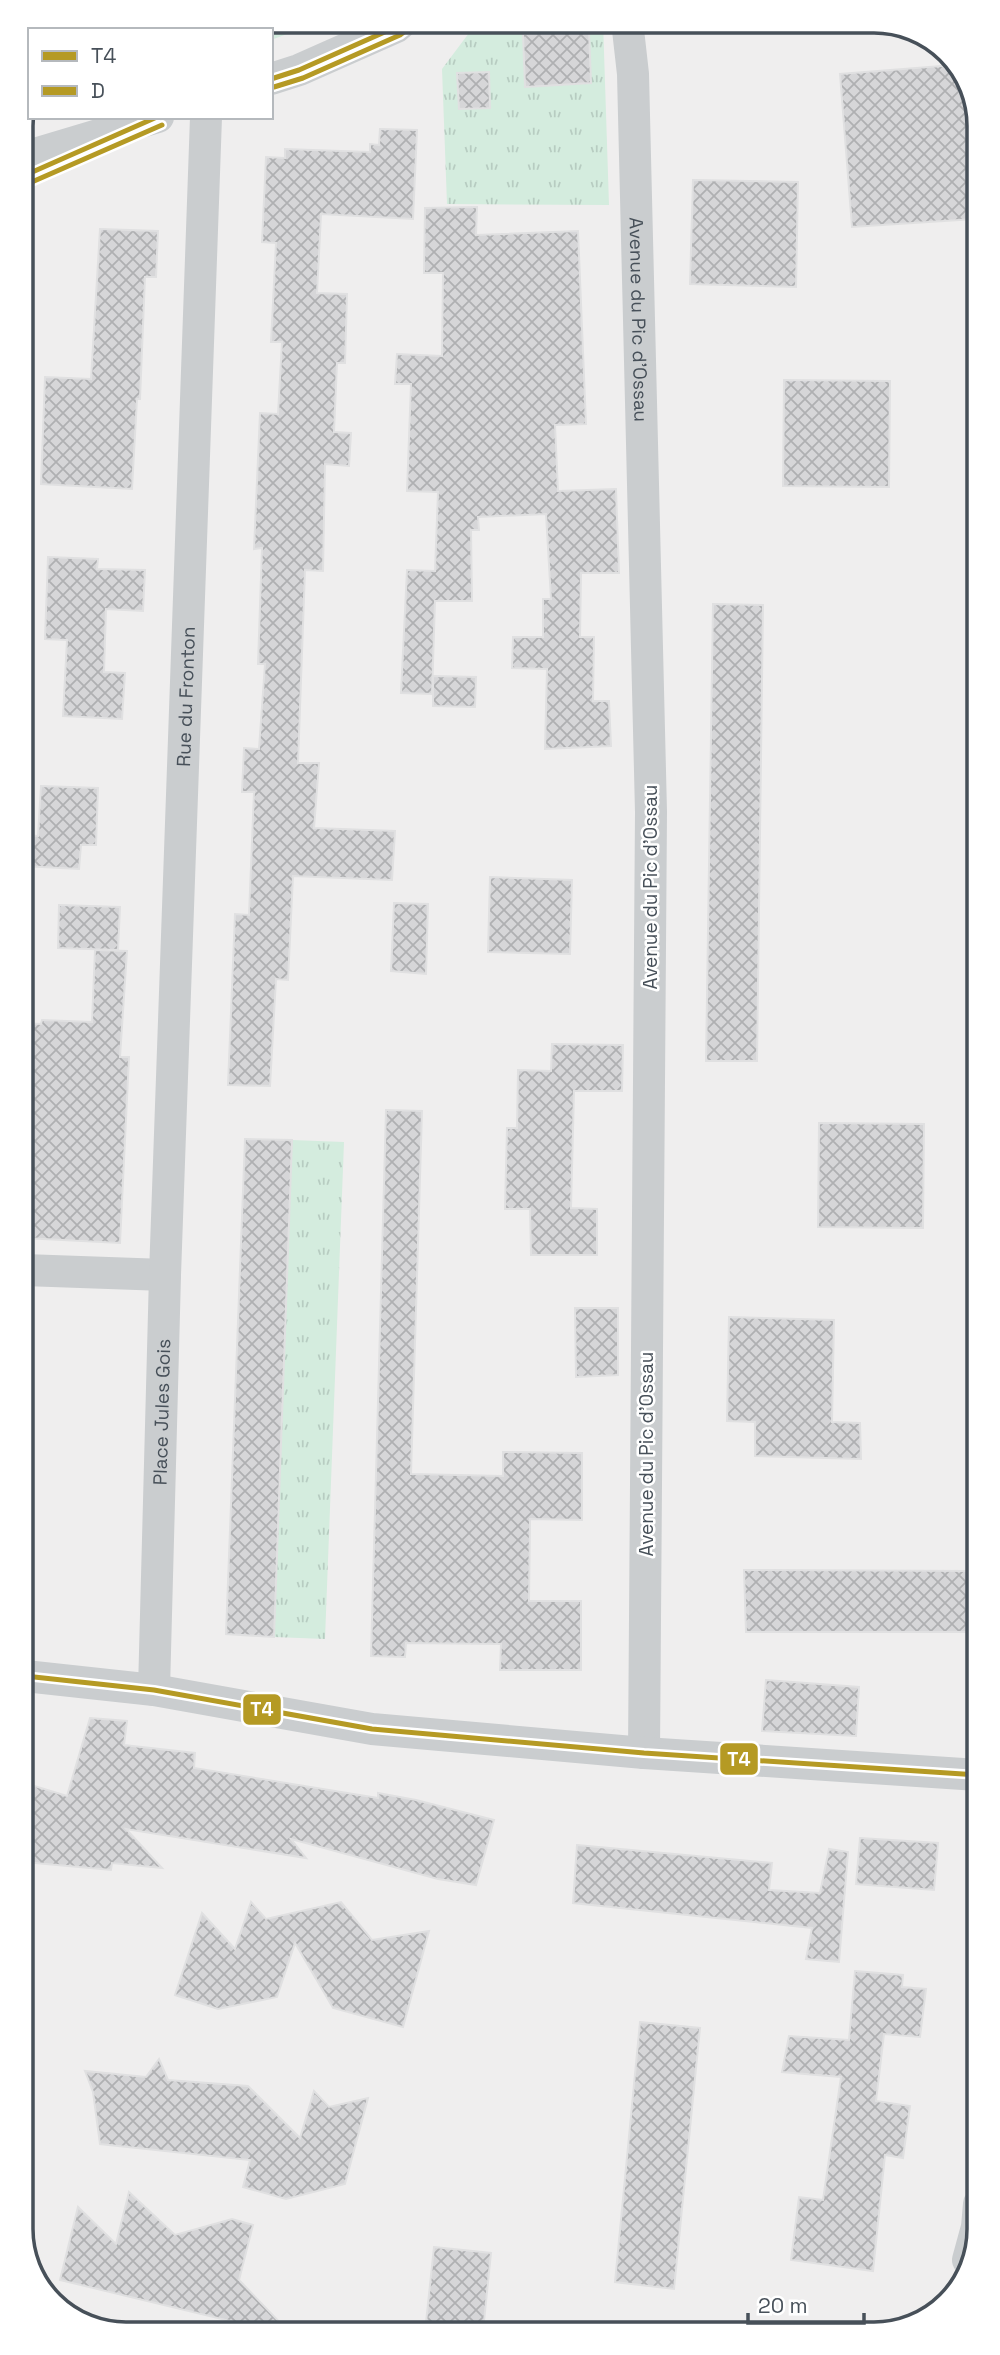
<svg xmlns="http://www.w3.org/2000/svg" width="1000" height="2355" font-family="'Space Grotesk',sans-serif">
	<defs>
		<pattern id="grass-tufts" width="24" height="20" patternUnits="userSpaceOnUse" patternTransform="scale(1.75)"><rect width="24" height="20" fill="#d4ecde"/><path d="M3 7l-1-3M5 7V3M7 7l1-3M15 17l-1-3M17 17v-4M19 17l1-3" fill="none" stroke="#b7ccc1"/></pattern>
		<pattern id="park-crowns" width="20" height="18" patternUnits="userSpaceOnUse" patternTransform="scale(1.75)"><rect width="20" height="18" fill="#d4ecde"/><path d="M2 6a3 3 0 1 1 6 0M12 15a3 3 0 1 1 6 0" fill="none" stroke="#b7ccc1"/></pattern>
		<pattern id="building-cross-hatch" width="8" height="8" patternUnits="userSpaceOnUse" patternTransform="scale(1.75)"><rect width="8" height="8" fill="#d6d6d8"/><path d="M0 0l8 8M0 8l8-8" fill="none" stroke="#afb0b2"/></pattern>
	</defs>
	<rect width="100%" height="100%" fill="#efeeee"/>
	<!-- grass -->
	<g fill="url(#grass-tufts)">
		<path d="M 478,21 L 603,21 L 609,205 L 447,204 L 442,69 Z"/>
		<path d="M 292,1140 L 344,1142 L 325,1639 L 274,1637 Z"/>
	</g>
	<!-- park -->
	<path fill="url(#park-crowns)" d="M 127,21 L 322,21 L 271,40 L 271,30 L 105,30 Z"/>
	<!-- building -->
	<g fill="url(#building-cross-hatch)" stroke="#e0e0e1" stroke-width="2">
		<path d="M 589,31 L 591,83 L 525,87 L 523,34 Z"/>
		<path d="M 954,65 L 972,90 L 974,219 L 852,227 L 840,74 Z"/>
		<path d="M 489,72 L 490,108 L 459,109 L 457,73 Z"/>
		<path d="M 380,129 L 417,130 L 413,219 L 321,214 L 317,293 L 347,294 L 345,363 L 337,363 L 334,432 L 351,433 L 349,466 L 325,464 L 323,571 L 305,570 L 298,763 L 319,763 L 314,828 L 395,831 L 392,880 L 293,876 L 288,980 L 276,979 L 270,1086 L 228,1085 L 235,914 L 249,915 L 254,792 L 242,792 L 244,748 L 259,749 L 265,664 L 258,664 L 262,548 L 254,549 L 260,413 L 278,414 L 282,342 L 271,342 L 276,243 L 262,242 L 266,157 L 285,158 L 285,149 L 370,152 L 370,144 L 379,145 Z"/>
		<path d="M 693,180 L 798,182 L 796,287 L 690,284 Z"/>
		<path d="M 477,207 L 476,235 L 578,231 L 586,424 L 555,425 L 558,491 L 616,489 L 619,573 L 581,573 L 580,637 L 594,637 L 593,701 L 609,701 L 611,746 L 545,749 L 547,669 L 512,668 L 513,637 L 543,637 L 543,599 L 551,599 L 546,514 L 478,517 L 479,530 L 471,530 L 472,601 L 435,601 L 432,694 L 401,693 L 407,570 L 435,571 L 438,492 L 407,491 L 411,384 L 395,384 L 397,354 L 442,356 L 443,273 L 424,273 L 425,208 Z"/>
		<path d="M 100,229 L 158,231 L 156,277 L 145,277 L 140,399 L 137,399 L 132,489 L 41,484 L 45,377 L 91,379 Z"/>
		<path d="M 784,380 L 890,381 L 889,487 L 783,486 Z"/>
		<path d="M 48,557 L 98,559 L 97,569 L 145,570 L 143,611 L 106,609 L 104,672 L 125,673 L 122,719 L 63,716 L 67,640 L 45,639 Z"/>
		<path d="M 713,604 L 763,605 L 757,1061 L 706,1061 Z"/>
		<path d="M 433,676 L 476,677 L 475,707 L 433,706 Z"/>
		<path d="M 41,786 L 98,788 L 96,845 L 81,845 L 79,869 L 23,866 L 23,835 L 38,836 Z"/>
		<path d="M 490,877 L 572,880 L 570,954 L 488,952 Z"/>
		<path d="M 394,903 L 428,904 L 426,974 L 391,971 Z"/>
		<path d="M 59,905 L 120,907 L 118,950 L 58,948 Z"/>
		<path d="M 95,950 L 127,951 L 120,1057 L 129,1057 L 120,1243 L 24,1238 L 23,1023 L 41,1024 L 42,1020 L 92,1022 Z"/>
		<path d="M 552,1044 L 623,1045 L 622,1091 L 574,1091 L 571,1208 L 597,1209 L 597,1255 L 531,1255 L 530,1209 L 505,1209 L 507,1128 L 517,1128 L 518,1070 L 551,1071 Z"/>
		<path d="M 386,1110 L 422,1111 L 411,1474 L 503,1476 L 503,1452 L 582,1453 L 582,1520 L 530,1519 L 529,1601 L 581,1601 L 581,1670 L 500,1670 L 501,1644 L 406,1643 L 405,1657 L 371,1656 Z"/>
		<path d="M 819,1123 L 924,1124 L 923,1228 L 818,1227 Z"/>
		<path d="M 245,1139 L 292,1140 L 274,1637 L 226,1634 Z"/>
		<path d="M 575,1308 L 618,1308 L 618,1375 L 576,1377 Z"/>
		<path d="M 729,1317 L 834,1320 L 832,1422 L 860,1423 L 861,1459 L 755,1456 L 755,1422 L 727,1421 Z"/>
		<path d="M 744,1570 L 977,1571 L 977,1632 L 746,1632 Z"/>
		<path d="M 766,1680 L 859,1687 L 856,1736 L 762,1731 Z"/>
		<path d="M 90,1718 L 127,1721 L 124,1745 L 195,1753 L 194,1768 L 378,1798 L 378,1793 L 416,1800 L 494,1820 L 476,1885 L 438,1879 L 291,1839 L 306,1858 L 126,1829 L 162,1868 L 112,1863 L 111,1870 L 25,1862 L 25,1783 L 67,1796 Z"/>
		<path d="M 860,1838 L 938,1843 L 934,1890 L 856,1884 Z"/>
		<path d="M 577,1845 L 772,1863 L 769,1890 L 820,1893 L 829,1849 L 848,1852 L 839,1962 L 806,1959 L 812,1928 L 573,1903 Z"/>
		<path d="M 251,1902 L 266,1919 L 341,1902 L 372,1940 L 429,1931 L 403,2027 L 333,2008 L 295,1943 L 277,1997 L 218,2009 L 175,1995 L 202,1913 L 235,1949 Z"/>
		<path d="M 855,1971 L 903,1975 L 902,1987 L 926,1989 L 920,2037 L 884,2034 L 876,2101 L 910,2106 L 903,2158 L 885,2155 L 873,2271 L 791,2260 L 799,2197 L 823,2200 L 841,2077 L 782,2072 L 789,2036 L 849,2040 Z"/>
		<path d="M 640,2022 L 700,2028 L 674,2289 L 615,2282 Z"/>
		<path d="M 159,2059 L 168,2080 L 248,2086 L 300,2138 L 314,2091 L 329,2107 L 368,2098 L 345,2184 L 286,2199 L 243,2187 L 250,2160 L 100,2144 L 93,2092 L 85,2071 L 146,2077 Z"/>
		<path d="M 129,2192 L 175,2235 L 232,2219 L 253,2225 L 239,2280 L 290,2333 L 280,2333 L 60,2280 L 78,2207 L 116,2244 Z"/>
		<path d="M 434,2247 L 491,2253 L 483,2331 L 425,2332 Z"/>
	</g>
	<g fill="none" stroke-linecap="round" stroke-linejoin="round">
		<!-- minor -->
		<g stroke="#cacdcf" stroke-width="32">
			<path id="s1" d="M 627,21 L 633,74 L 651,812 L 644,1753"/>
			<path d="M 271,79 L 299,70 L 396,27 L 403,21"/>
			<path d="M 21,158 L 158,117"/>
			<path d="M 24,1270 L 165,1275"/>
			<path d="M 25,1676 L 154,1690 L 372,1729 L 644,1753 L 978,1775"/>
			<path id="s2" d="M 154,1690 L 165,1275 L 206,117"/>
			<path d="M 968,2260 L 977,2227 L 979,2204"/>
		</g>
		<defs>
			<g id="bus-1">
				<path d="M 271,79 L 299,70 L 396,27 L 403,21"/>
				<path d="M 21,177 L 157,117"/>
				<path d="M 25,1676 L 154,1690 L 372,1729 L 644,1753 L 978,1775"/>
			</g>
			<g id="bus-2">
				<path d="M 274,87 L 303,78 L 400,35 L 409,28"/>
				<path d="M 25,185 L 162,125"/>
			</g>
		</defs>
		<!-- bus-1 casing -->
		<use href="#bus-1" stroke="#fff" stroke-width="10"/>
		<!-- bus-2 casing -->
		<use href="#bus-2" stroke="#fff" stroke-width="10"/>
		<!-- bus-1 -->
		<use href="#bus-1" stroke="#b59a24" stroke-width="5"/>
		<!-- bus-2 -->
		<use href="#bus-2" stroke="#b59a24" stroke-width="5"/>
	</g>
	<g text-anchor="middle" stroke-width="5" stroke-linejoin="round" paint-order="stroke">
		<!-- street labels -->
		<g font-size="19" fill="#475059" stroke="#fff">
			<text dy="7" stroke="none"><textPath href="#s1" startOffset="299">Avenue du Pic d'Ossau</textPath></text>
			<text dy="7" stroke="none"><textPath href="#s2" startOffset="994">Rue du Fronton</textPath></text>
			<text transform="translate(650 887) rotate(-90)" y="7">Avenue du Pic d'Ossau</text>
			<text dy="7" stroke="none"><textPath href="#s2" startOffset="278">Place Jules Gois</textPath></text>
			<text transform="translate(646 1454) rotate(-90)" y="7">Avenue du Pic d'Ossau</text>
		</g>
	</g>
	<!-- crop -->
	<path d="M0 0H1000V2355H0ZM126 33H874A93 93 0 0 1 967 126V2229A93 93 0 0 1 874 2322H126A93 93 0 0 1 33 2229V126A93 93 0 0 1 126 33Z" fill="#fff" fill-rule="evenodd"/>
	<path fill="none" stroke="#475059" stroke-width="3.5" d="M126 33H874A93 93 0 0 1 967 126V2229A93 93 0 0 1 874 2322H126A93 93 0 0 1 33 2229V126A93 93 0 0 1 126 33Z"/>
	<g stroke="#fff" stroke-width="2.5">
		<rect x="242" y="1693" width="40" height="33" rx="7" fill="#b59a24"/>
		<rect x="719" y="1742" width="40" height="34" rx="7" fill="#b59a24"/>
	</g>
	<g font-size="19" text-anchor="middle" font-weight="bold" fill="#fff">
		<text x="262" y="1716">T4</text>
		<text x="739" y="1766">T4</text>
	</g>
	<!-- legend -->
	<rect x="28" y="28" width="245" height="91" fill="#ffffff" stroke="#b5b9bd" stroke-width="2"/>
	<rect x="42" y="51" width="35" height="10" fill="#b59a24" stroke="#b5b9bd" stroke-width="2"/>
	<text x="91" y="63" font-size="21" fill="#475059">T4</text>
	<rect x="42" y="86" width="35" height="10" fill="#b59a24" stroke="#b5b9bd" stroke-width="2"/>
	<text x="91" y="98" font-size="21" fill="#475059">D</text>
	<!-- scale -->
	<path d="M748 2313v10h116v-10" fill="none" stroke="#475059" stroke-width="3.5"/>
	<text x="758" y="2313" font-size="21" fill="#475059" stroke="#ffffff" stroke-width="5" paint-order="stroke">20 m</text>
</svg>
